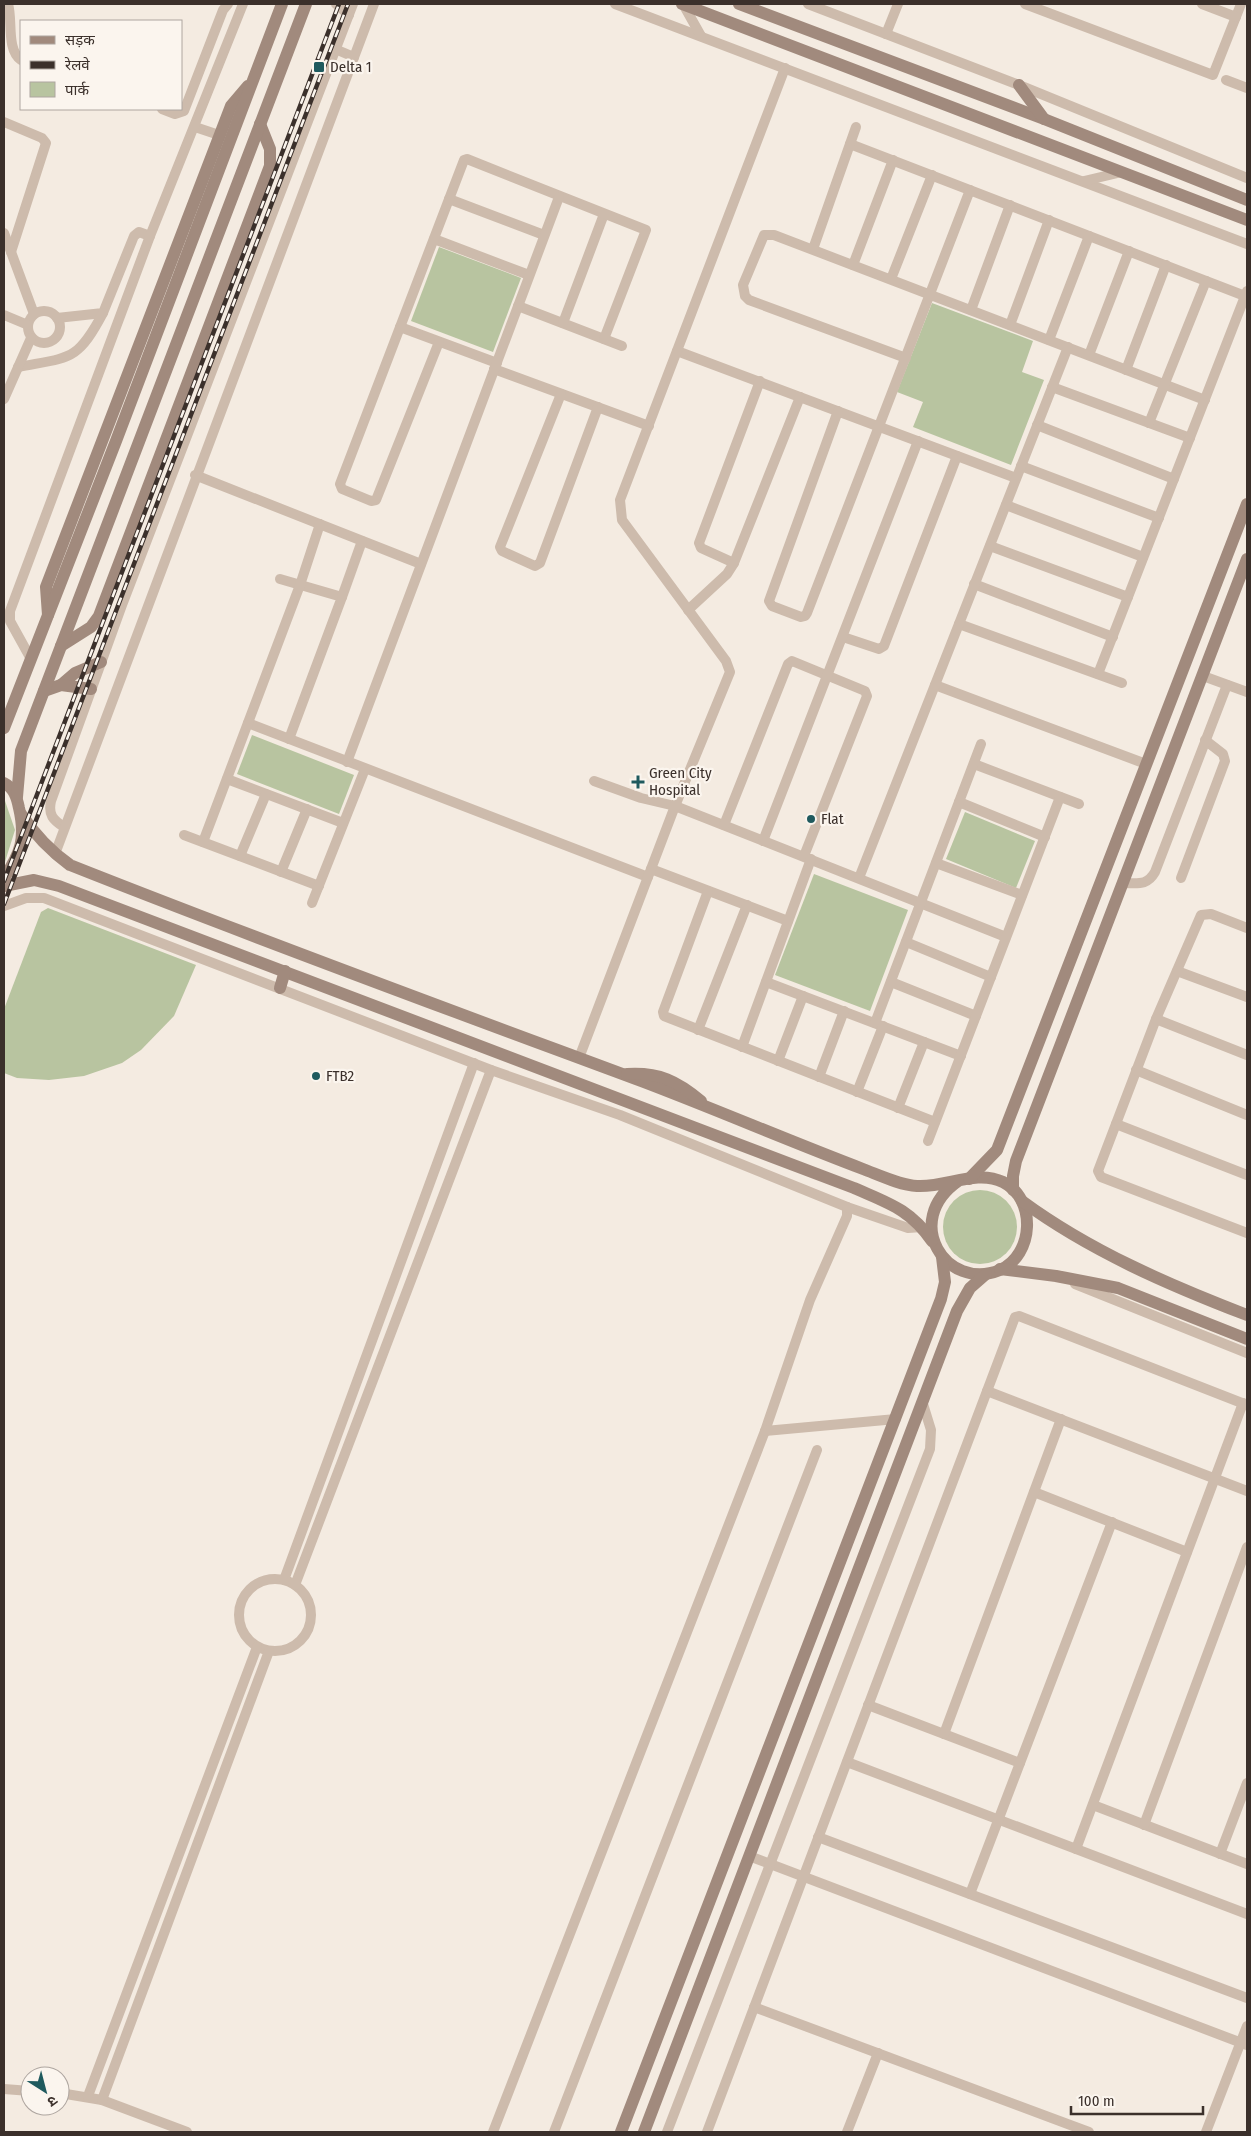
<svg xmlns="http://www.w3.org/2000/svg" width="1251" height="2136" font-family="'Fira Sans Condensed','Noto Sans Devanagari',sans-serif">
	<rect width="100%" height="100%" fill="#f4ebe1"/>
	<!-- green -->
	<g fill="#b8c4a0">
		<path d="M 439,247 L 521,278 L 493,352 L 411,321 Z"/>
		<path d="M 932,303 L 1033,341 L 1022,372 L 1044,380 L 1011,465 L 913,427 L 923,402 L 897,392 Z"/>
		<path d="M 252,735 L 354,775 L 339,814 L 237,774 Z"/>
		<path d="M 4,798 L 15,830 L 4,865 Z"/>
		<path d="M 965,812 L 1035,841 L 1016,888 L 946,859 Z"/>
		<path d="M 814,874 L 908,910 L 870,1011 L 775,975 Z"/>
		<path d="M 48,908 L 196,965 L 174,1016 L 141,1050 L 122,1063 L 84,1076 L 49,1080 L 17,1078 L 4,1073 L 4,1009 L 41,912 Z"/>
		<circle cx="980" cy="1227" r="37"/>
	</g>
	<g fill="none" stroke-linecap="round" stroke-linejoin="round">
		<!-- street -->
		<g stroke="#cdbbac" stroke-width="10">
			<path d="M 8,4 C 13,20 6,49 21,60"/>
			<path d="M 336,4 L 349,15"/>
			<path d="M 615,4 L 1247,244"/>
			<path d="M 683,4 L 701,36"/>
			<path d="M 808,4 L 1019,85 L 1247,178"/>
			<path d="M 1025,4 L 1213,75 L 1241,4"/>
			<path d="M 1202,4 L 1236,17"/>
			<path d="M 886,34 L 898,4"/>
			<path d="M 335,49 L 354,57"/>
			<path d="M 1226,80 L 1247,88"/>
			<path d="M 162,109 L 175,114 L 184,111 L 223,10 L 228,4"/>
			<path d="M 4,122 L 42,138 L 46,143 L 11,252"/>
			<path d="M 195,127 L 219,135"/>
			<path d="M 850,144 L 1245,296"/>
			<path d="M 1084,181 L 1122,172"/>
			<path d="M 449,199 L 544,235"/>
			<path d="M 4,233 L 34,314"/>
			<path d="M 434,239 L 529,275"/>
			<path d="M 813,249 L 856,127"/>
			<path d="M 853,265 L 893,160"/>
			<path d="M 891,279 L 932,175"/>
			<path d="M 518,306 L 622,346"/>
			<path d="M 971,310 L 1010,205"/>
			<circle cx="44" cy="327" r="16"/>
			<path d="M 4,315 L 28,325"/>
			<path d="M 57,318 L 103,313 L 134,236 L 139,232 L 150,236"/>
			<path d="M 563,323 L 604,214"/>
			<path d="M 1010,325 L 1049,220"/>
			<path d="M 400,327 L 497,363"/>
			<path d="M 1049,340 L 1089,236"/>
			<path d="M 439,342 L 376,500 L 371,501 L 342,489 L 340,484 L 464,160 L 467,159 L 646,230 L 604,339"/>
			<path d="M 677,351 L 1016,478"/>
			<path d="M 1089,355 L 1129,251"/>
			<path d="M 906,358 L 749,300 L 745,296 L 743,285 L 764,235 L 774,235 L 1205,400"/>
			<path d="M 18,367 C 70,357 77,362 103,313"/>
			<path d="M 494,369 L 649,426"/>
			<path d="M 1126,370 L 1166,265"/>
			<path d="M 1052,387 L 1190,438"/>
			<path d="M 561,394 L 500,547 L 502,551 L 535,566 L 540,563 L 598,407"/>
			<path d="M 4,399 L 31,338"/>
			<path d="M 838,411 L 769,601 L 772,606 L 801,617 L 805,616 L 807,613 L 970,190"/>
			<path d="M 1149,423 L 1206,281"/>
			<path d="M 1037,425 L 1174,479"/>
			<path d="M 1021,466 L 1159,518"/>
			<path d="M 195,475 L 421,564"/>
			<path d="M 1006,505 L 1143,557"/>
			<path d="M 990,546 L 1128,597"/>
			<path d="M 734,563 L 701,548 L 699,543 L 760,381"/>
			<path d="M 280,579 L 342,597 L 289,739"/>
			<path d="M 974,584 L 1113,637"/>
			<path d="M 342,597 L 362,541"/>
			<path d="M 688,610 L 727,574 L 734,563 L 800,397"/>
			<path d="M 959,624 L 1122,683"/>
			<path d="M 843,637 L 879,649 L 884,646 L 957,456"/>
			<path d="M 31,659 L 10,621 L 10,611 L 150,236 L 243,4"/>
			<path d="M 1098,674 L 1247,291"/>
			<path d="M 1203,676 L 1247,692"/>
			<path d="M 935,685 L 1146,764"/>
			<path d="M 248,723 L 648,877"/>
			<path d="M 347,762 L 559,197"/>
			<path d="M 974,764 L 1079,804"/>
			<path d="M 227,779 L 343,823"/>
			<path d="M 594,781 L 641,798 L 675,806 L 1006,937"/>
			<path d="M 959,802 L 1045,837"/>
			<path d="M 724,825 L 788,664 L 792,661 L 865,691 L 867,696 L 804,856"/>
			<path d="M 64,827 C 53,820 48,815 51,801 L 122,605 L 353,4"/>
			<path d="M 184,835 L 319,886"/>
			<path d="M 763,841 L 918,441"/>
			<path d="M 203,842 L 300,585 L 320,524"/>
			<path d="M 55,854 L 374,4"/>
			<path d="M 240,856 L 266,794"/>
			<path d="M 936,863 L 1022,895"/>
			<path d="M 651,869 L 788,921"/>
			<path d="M 281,872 L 307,809"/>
			<path d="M 859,878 L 1068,347"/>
			<path d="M 1181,878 L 1225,761 L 1223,754 L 1205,740"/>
			<path d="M 1123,883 C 1138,883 1147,886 1155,872 L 1227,685"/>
			<path d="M 708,891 L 663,1012 L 664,1016 L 935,1122"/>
			<path d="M 312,903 L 365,769"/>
			<path d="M 4,906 L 26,898 L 44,898 L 491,1070 L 620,1115 L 847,1207 L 847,1216 L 810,1300 L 765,1431 L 493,2132"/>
			<path d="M 1247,928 L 1211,914 L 1201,915 L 1156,1019 L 1098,1171 L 1101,1177 L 1247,1233"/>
			<path d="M 906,942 L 991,977"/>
			<path d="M 1177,971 L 1247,997"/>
			<path d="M 766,982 L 961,1056"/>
			<path d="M 891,982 L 976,1016"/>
			<path d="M 1156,1019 L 1247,1055"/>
			<path d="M 875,1023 L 981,744"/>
			<path d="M 698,1030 L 747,905"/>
			<path d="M 742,1047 L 811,859"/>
			<path d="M 579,1058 L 675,806 L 730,672 L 726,661 L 622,520 L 620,500 L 785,68"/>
			<path d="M 778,1061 L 803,996"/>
			<path d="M 1136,1070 L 1247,1115"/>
			<path d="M 819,1077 L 844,1011"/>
			<path d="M 857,1092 L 883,1026"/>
			<path d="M 898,1108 L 924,1042"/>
			<path d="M 1116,1124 L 1247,1175"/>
			<path d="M 928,1141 L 1060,797"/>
			<path d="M 847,1207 L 908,1228 L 922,1227"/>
			<path d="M 1075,1284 L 1247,1353"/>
			<path d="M 987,1391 L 1247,1491"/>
			<path d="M 765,1431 L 896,1419"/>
			<path d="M 1034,1492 L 1187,1552"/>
			<circle cx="275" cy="1615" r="36"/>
			<path d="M 284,1580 L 474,1063"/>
			<path d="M 295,1585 L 491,1070"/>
			<path d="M 868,1705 L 1020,1763"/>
			<path d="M 944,1734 L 1061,1419"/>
			<path d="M 847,1762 L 1247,1914"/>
			<path d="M 1093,1805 L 1247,1864"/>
			<path d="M 1144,1825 L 1247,1547"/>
			<path d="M 818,1837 L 1247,1998"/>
			<path d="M 1076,1849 L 1243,1403"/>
			<path d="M 1220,1854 L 1247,1783"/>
			<path d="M 749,1856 L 1247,2045"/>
			<path d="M 970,1894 L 1112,1522"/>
			<path d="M 754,2007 L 1089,2132"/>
			<path d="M 4,2089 L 30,2091"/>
			<path d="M 60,2093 L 102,2100 L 187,2132"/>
			<path d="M 88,2096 L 257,1647"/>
			<path d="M 102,2100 L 269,1651"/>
			<path d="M 554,2132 L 817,1450"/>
			<path d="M 667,2132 L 930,1449 L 931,1430 L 923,1404"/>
			<path d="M 707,2132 L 1015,1317 L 1019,1316 L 1247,1405"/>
			<path d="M 847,2132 L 878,2053"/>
			<path d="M 1206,2132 L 1247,2026"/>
		</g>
		<!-- secondary -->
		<g stroke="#a18a7d" stroke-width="12">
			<path d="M 682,4 L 1247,220"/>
			<path d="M 739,4 L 1044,119 L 1247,200"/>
			<path d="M 1019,85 L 1044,119"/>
			<path d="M 48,615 L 46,587 L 231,106 L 248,86"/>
			<path d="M 61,646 L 91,627 L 99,616 L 270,166 L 270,149 L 260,124"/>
			<path d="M 61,685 L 75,673 L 101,662"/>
			<path d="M 44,691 L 61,685 L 91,689"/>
			<path d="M 4,728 L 116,441 L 282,4"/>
			<path d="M 4,783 C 14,788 17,798 19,808 C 26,838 21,853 4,878"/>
			<path d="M 17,797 L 21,751 L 306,4"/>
			<path d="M 21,814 C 35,835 49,850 70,865 C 259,940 450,1010 641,1081 C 715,1109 789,1141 863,1169 C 879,1175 900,1185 917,1186 C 946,1188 976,1169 1003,1182 C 1037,1199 1034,1255 1000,1270 C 946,1292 901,1221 958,1181"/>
			<path d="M 4,886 L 34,880 L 59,886 L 854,1188 C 888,1203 910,1209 932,1241"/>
			<path d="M 280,988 L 285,971"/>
			<path d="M 627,1074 C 659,1072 677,1081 701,1101"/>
			<path d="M 969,1179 L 997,1150 L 1247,504"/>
			<path d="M 1013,1190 L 1013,1176 L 1016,1161 L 1247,559"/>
			<path d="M 1022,1201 C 1090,1251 1169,1285 1247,1315"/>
			<path d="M 1000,1269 L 1056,1276 L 1118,1288 L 1247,1339"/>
			<path d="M 621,2132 L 941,1299 L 945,1282 L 942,1257"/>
			<path d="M 644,2132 L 957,1311 L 970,1288 L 986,1274"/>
		</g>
		<defs>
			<g id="rail">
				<path d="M 4,881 L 339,4"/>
				<path d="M 4,904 L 348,4"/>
			</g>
		</defs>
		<!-- rail casing -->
		<use href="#rail" stroke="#3b302b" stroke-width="4.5"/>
		<!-- rail -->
		<use href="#rail" stroke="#fbf5ee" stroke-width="2.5" stroke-dasharray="8" stroke-linecap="butt"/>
	</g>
	<!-- markers -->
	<g fill="#1f5a5e" stroke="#fbf5ee" stroke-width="2">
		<rect x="313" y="61" width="12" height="12" rx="2.5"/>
		<path d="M635.5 774.5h5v5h5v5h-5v5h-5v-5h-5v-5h5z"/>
		<circle cx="811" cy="819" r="5"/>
		<circle cx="316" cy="1076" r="5"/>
	</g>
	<g text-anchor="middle" stroke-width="4.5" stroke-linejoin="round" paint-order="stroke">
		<!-- poi labels -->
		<g font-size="15" fill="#3b302b" stroke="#fbf5ee" text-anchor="start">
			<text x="330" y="72">Delta 1</text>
			<text x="649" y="778">Green City<tspan x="649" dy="17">Hospital</tspan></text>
			<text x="821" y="824">Flat</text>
			<text x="326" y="1081">FTB2</text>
		</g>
	</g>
	<!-- border -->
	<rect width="1251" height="2136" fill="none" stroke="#3b302b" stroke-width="10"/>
	<!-- legend -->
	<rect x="20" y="20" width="162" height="90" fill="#fbf5ee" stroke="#aea6a0"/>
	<rect x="30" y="36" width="25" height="8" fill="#a18a7d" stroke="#aea6a0"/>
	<text x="65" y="45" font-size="15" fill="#3b302b">सड़क</text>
	<rect x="30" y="61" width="25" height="8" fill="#3b302b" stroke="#aea6a0"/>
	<text x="65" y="70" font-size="15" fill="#3b302b">रेलवे</text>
	<rect x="30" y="82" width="25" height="15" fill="#b8c4a0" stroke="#aea6a0"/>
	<text x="65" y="95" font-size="15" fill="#3b302b">पार्क</text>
	<!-- north arrow -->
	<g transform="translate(45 2091) rotate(144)"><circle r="24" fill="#fbf5ee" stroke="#aea6a0"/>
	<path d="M0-4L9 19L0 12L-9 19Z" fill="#1f5a5e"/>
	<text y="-8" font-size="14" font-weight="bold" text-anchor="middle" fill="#3b302b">उ</text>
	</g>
	<!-- scale -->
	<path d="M1071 2106v8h132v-8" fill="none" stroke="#3b302b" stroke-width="2.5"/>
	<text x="1078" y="2106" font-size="15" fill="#3b302b" stroke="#fbf5ee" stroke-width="4" paint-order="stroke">100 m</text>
</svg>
